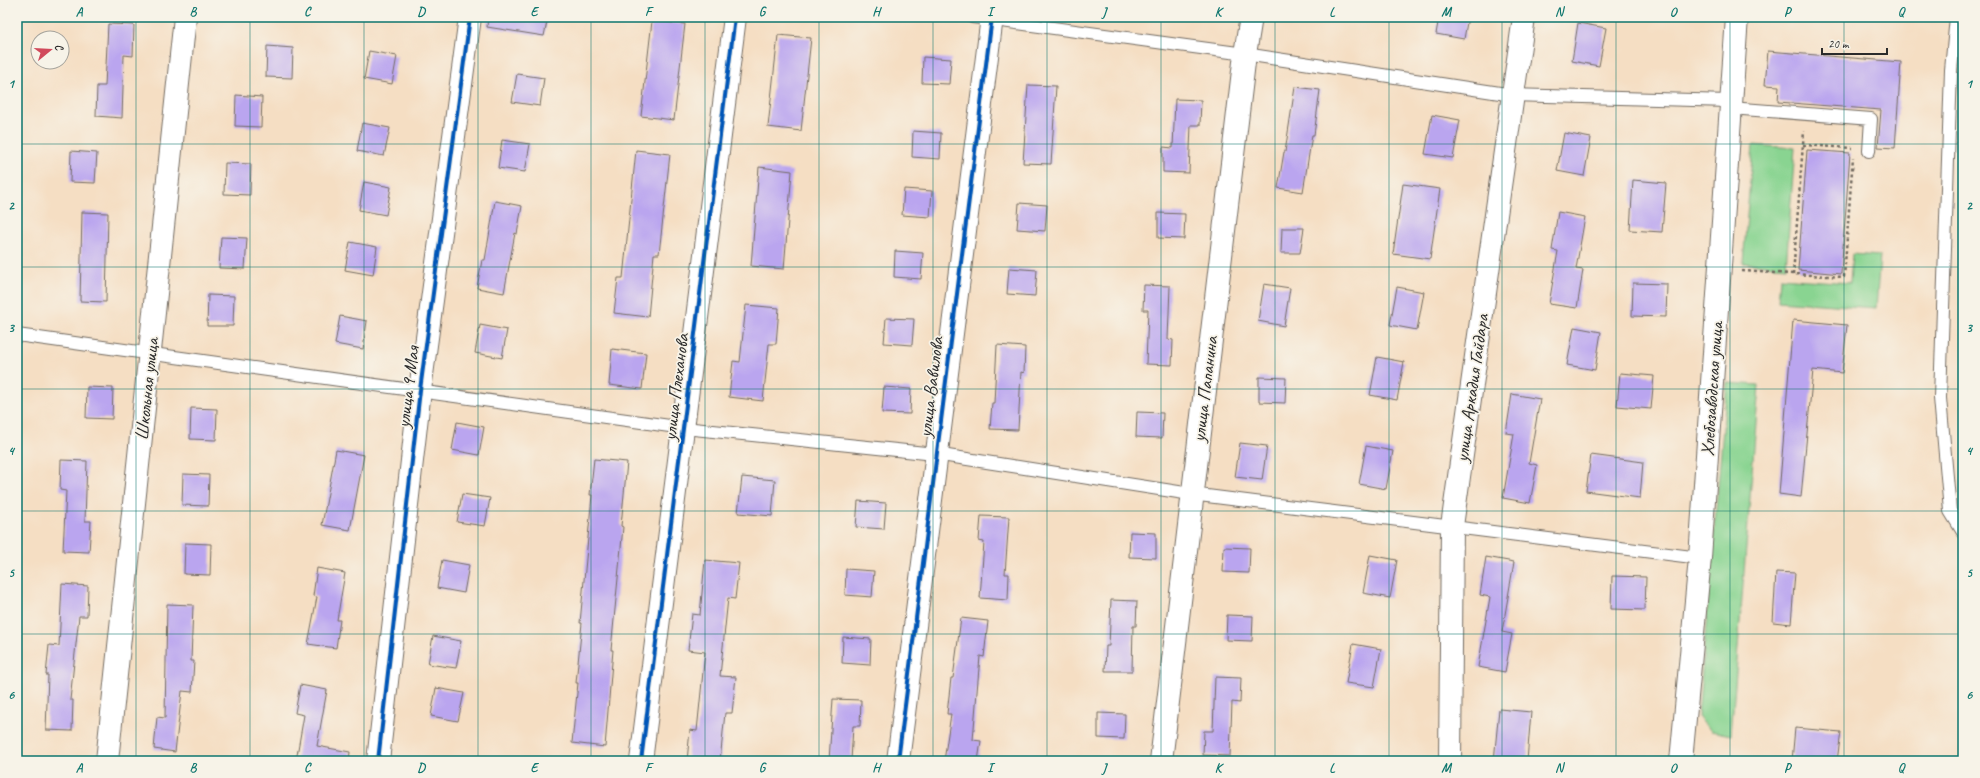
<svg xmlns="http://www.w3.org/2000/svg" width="1980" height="778" font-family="Caveat,sans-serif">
	<rect width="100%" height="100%" fill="#f7f3e8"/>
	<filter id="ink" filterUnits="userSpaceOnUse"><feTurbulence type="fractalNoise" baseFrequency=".025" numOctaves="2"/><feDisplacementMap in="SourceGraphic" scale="8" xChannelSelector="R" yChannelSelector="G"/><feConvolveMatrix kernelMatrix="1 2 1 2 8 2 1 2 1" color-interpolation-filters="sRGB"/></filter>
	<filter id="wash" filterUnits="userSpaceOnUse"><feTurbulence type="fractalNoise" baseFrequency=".012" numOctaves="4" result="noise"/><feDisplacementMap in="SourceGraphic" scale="16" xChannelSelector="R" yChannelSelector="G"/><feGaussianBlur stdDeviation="0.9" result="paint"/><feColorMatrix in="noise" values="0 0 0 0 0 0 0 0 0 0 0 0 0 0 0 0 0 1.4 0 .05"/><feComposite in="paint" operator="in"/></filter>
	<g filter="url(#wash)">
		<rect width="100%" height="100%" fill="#f5dec3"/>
		<!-- green -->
		<g fill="#89d491" stroke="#5a805e">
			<path d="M 1753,145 L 1795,148 L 1786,267 L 1743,263 Z"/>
			<path d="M 1852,254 L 1880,256 L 1876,308 L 1778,301 L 1780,278 L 1850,283 Z"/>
			<path d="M 1727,383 L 1759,385 L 1731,735 L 1711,731 L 1698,717 Z"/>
		</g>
		<g id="blocks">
			<!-- building -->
			<g fill="#baa5ef">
				<path d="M 488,17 L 548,17 L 544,36 L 487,27 Z"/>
				<path d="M 1439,17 L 1468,17 L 1464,39 L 1436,34 Z"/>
				<path d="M 652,21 L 685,24 L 674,120 L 641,116 Z"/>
				<path d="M 1578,23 L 1606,28 L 1599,66 L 1572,61 Z"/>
				<path d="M 108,24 L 134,25 L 133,56 L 124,55 L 122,118 L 96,116 L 97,86 L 105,86 Z"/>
				<path d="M 778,35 L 811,38 L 801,131 L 768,127 Z"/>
				<path d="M 267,46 L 293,48 L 292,78 L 266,77 Z"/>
				<path d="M 369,51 L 397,56 L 392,84 L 364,79 Z"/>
				<path d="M 1768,51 L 1901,62 L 1895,148 L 1878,147 L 1881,110 L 1778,102 L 1779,86 L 1765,85 Z"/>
				<path d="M 923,57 L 951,59 L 949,84 L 922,83 Z"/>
				<path d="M 517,74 L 544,78 L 540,106 L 512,102 Z"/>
				<path d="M 1028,85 L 1056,86 L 1051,164 L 1023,163 Z"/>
				<path d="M 1295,87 L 1320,90 L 1314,135 L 1312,135 L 1303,192 L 1278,188 L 1284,152 L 1285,152 Z"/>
				<path d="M 236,95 L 262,97 L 261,127 L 235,126 Z"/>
				<path d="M 1175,99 L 1201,100 L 1200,125 L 1191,125 L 1189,173 L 1163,172 L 1163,147 L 1173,148 Z"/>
				<path d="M 1432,115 L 1460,120 L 1453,158 L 1425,154 Z"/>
				<path d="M 362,123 L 390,128 L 384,156 L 357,151 Z"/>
				<path d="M 913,131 L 941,133 L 940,159 L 912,157 Z"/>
				<path d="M 1564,133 L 1591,138 L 1584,176 L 1557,171 Z"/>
				<path d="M 502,140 L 530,144 L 525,172 L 498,168 Z"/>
				<path d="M 636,150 L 670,154 L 659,254 L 654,254 L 648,317 L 614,313 L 618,278 L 623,278 Z"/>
				<path d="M 1807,150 L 1850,153 L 1841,274 L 1798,270 Z"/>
				<path d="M 71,151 L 97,153 L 95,183 L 70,182 Z"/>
				<path d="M 225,163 L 251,164 L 250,195 L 224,194 Z"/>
				<path d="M 759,167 L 792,171 L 784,269 L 751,266 Z"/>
				<path d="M 1633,180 L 1666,183 L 1662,232 L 1630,230 Z"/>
				<path d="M 364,182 L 391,187 L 386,215 L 359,210 Z"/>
				<path d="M 1403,184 L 1440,189 L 1430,259 L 1393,254 Z"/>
				<path d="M 904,189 L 932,191 L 930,217 L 902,215 Z"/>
				<path d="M 495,201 L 522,206 L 517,234 L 515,233 L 504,293 L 477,288 L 482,260 L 485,260 Z"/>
				<path d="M 1019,203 L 1047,205 L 1045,231 L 1017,229 Z"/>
				<path d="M 82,212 L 108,213 L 106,302 L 80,301 Z"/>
				<path d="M 1558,212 L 1585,217 L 1576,269 L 1583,270 L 1577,308 L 1549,304 L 1558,251 L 1552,250 Z"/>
				<path d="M 1158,213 L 1185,214 L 1184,239 L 1158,238 Z"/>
				<path d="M 1282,228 L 1304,228 L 1300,253 L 1281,253 Z"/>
				<path d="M 221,237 L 247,238 L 245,269 L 219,268 Z"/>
				<path d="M 350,242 L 377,247 L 373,275 L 345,270 Z"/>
				<path d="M 895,251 L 923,253 L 921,279 L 894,277 Z"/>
				<path d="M 1009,268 L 1037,270 L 1035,296 L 1007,294 Z"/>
				<path d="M 1633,283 L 1667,284 L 1666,317 L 1632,316 Z"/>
				<path d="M 1264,284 L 1290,288 L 1284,326 L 1258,321 Z"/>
				<path d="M 1144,285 L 1170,286 L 1168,339 L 1173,340 L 1172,365 L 1146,364 L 1148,310 L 1143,310 Z"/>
				<path d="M 1397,287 L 1424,292 L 1417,330 L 1390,325 Z"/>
				<path d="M 208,295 L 234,296 L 233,326 L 207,326 Z"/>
				<path d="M 746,305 L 779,308 L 776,344 L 769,344 L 763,401 L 729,397 L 733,361 L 740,362 Z"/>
				<path d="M 340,316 L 367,321 L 363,349 L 335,344 Z"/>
				<path d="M 886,318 L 914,319 L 912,345 L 884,343 Z"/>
				<path d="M 1793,320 L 1847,325 L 1842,373 L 1813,370 L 1801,497 L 1779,494 Z"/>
				<path d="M 480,325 L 507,330 L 502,358 L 475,353 Z"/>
				<path d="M 1574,327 L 1601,332 L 1595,370 L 1567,365 Z"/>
				<path d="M 997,345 L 1025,347 L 1024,373 L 1021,372 L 1018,430 L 990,429 L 992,403 L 994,403 Z"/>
				<path d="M 612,349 L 646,353 L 642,389 L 609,385 Z"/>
				<path d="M 1377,357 L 1404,362 L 1397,400 L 1370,395 Z"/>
				<path d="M 1620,373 L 1654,376 L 1651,409 L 1617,406 Z"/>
				<path d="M 1259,377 L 1286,378 L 1285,403 L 1259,402 Z"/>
				<path d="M 87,387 L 113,388 L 112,419 L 86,418 Z"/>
				<path d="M 884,387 L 911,389 L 910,414 L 882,413 Z"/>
				<path d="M 1512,394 L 1540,399 L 1529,463 L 1537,465 L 1530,503 L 1503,498 L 1514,434 L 1506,433 Z"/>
				<path d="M 191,408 L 217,409 L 216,440 L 190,439 Z"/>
				<path d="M 1137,412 L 1163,413 L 1162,438 L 1136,437 Z"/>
				<path d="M 457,422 L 484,427 L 479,455 L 452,450 Z"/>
				<path d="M 1240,443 L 1267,446 L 1262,480 L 1235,477 Z"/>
				<path d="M 1366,446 L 1393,451 L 1386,489 L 1359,484 Z"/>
				<path d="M 336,450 L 364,455 L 350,530 L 322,525 Z"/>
				<path d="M 1591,455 L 1643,462 L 1640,498 L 1586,491 Z"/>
				<path d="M 594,459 L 627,462 L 621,526 L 623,527 L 611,650 L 613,650 L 605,747 L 572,743 L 578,683 L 576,683 L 582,623 L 580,623 L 592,495 L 590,495 Z"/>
				<path d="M 61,460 L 87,461 L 85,521 L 91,521 L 89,552 L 63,551 L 66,491 L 60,490 Z"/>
				<path d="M 183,474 L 209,475 L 208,506 L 182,505 Z"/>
				<path d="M 742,477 L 775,480 L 772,516 L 738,513 Z"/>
				<path d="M 462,494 L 490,498 L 485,526 L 457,522 Z"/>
				<path d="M 858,501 L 886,503 L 884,529 L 856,527 Z"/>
				<path d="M 981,516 L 1009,517 L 1005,574 L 1009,574 L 1008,600 L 980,598 L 984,542 L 979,541 Z"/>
				<path d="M 1130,532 L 1156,533 L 1156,558 L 1129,557 Z"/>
				<path d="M 185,543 L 211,544 L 210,575 L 184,574 Z"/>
				<path d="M 1224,547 L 1250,548 L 1249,573 L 1223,572 Z"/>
				<path d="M 1370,555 L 1397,560 L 1390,598 L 1363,593 Z"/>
				<path d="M 1486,557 L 1514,562 L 1502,632 L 1512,634 L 1505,672 L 1478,667 L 1490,597 L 1480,595 Z"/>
				<path d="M 442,560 L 469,565 L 464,593 L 437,588 Z"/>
				<path d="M 705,560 L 739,563 L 735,599 L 728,598 L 720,676 L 736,677 L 732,713 L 725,713 L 720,761 L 687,761 L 690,730 L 697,731 L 705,652 L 688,650 L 692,614 L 700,615 Z"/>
				<path d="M 317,568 L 345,573 L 337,620 L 340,620 L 336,648 L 308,644 L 317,597 L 313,596 Z"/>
				<path d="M 846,569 L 874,571 L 872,597 L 845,595 Z"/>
				<path d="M 1776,572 L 1795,573 L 1791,624 L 1773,622 Z"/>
				<path d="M 1612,576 L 1646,577 L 1645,610 L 1611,609 Z"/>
				<path d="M 62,584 L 88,586 L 87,616 L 79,616 L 70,700 L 73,700 L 72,731 L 46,730 L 48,675 L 46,675 L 49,645 L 59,646 Z"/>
				<path d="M 1111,600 L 1137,601 L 1136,626 L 1133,626 L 1132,671 L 1105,671 L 1106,646 L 1109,646 Z"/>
				<path d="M 167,604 L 193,605 L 191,661 L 194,661 L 192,692 L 182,691 L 175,752 L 154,749 L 157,717 L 165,718 Z"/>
				<path d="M 1227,615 L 1253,616 L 1252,641 L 1226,640 Z"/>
				<path d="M 961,618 L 988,621 L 984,657 L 980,656 L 973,740 L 981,741 L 978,761 L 944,761 L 951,714 L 947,714 L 951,678 L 953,678 Z"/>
				<path d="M 433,636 L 461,641 L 456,668 L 428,664 Z"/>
				<path d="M 843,637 L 871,639 L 870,665 L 842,663 Z"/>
				<path d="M 1353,644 L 1381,649 L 1374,687 L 1346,683 Z"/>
				<path d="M 1215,677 L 1241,678 L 1240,703 L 1232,702 L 1230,756 L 1203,755 L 1204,731 L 1213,731 Z"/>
				<path d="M 300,685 L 327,690 L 317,746 L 350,752 L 349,761 L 296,761 L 304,715 L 295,713 Z"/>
				<path d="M 436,688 L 464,693 L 458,721 L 431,716 Z"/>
				<path d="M 833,699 L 861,700 L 860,726 L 853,726 L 851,761 L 829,761 Z"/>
				<path d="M 1499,709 L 1531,712 L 1527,761 L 1494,761 Z"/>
				<path d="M 1098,713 L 1125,714 L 1124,739 L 1098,738 Z"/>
				<path d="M 1795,728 L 1841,732 L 1837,761 L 1792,761 Z"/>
			</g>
		</g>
	</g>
	<g filter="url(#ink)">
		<use href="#blocks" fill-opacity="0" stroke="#726a60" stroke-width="1"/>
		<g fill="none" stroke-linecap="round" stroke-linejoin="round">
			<defs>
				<g id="service">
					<path d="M 972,17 L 1245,54 L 1513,95 L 1730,101"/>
					<path d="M 1956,17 L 1951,70 L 1940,398 L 1950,511 L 1963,532"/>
					<path d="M 1730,108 L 1871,119 L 1869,151"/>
					<path d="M 17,335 L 684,428 L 935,454 L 1191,494 L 1700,558"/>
				</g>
				<g id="minor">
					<path d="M 107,761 L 185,17"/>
					<path d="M 378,761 L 420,390 L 470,17"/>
					<path d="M 641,761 L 735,17"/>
					<path d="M 898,761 L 992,17"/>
					<path d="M 1161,761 L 1245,54 L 1251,17"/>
					<path d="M 1450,761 L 1452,526 L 1524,17"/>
					<path d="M 1681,761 L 1700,558 L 1737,17"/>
				</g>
			</defs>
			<!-- service casing -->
			<use href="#service" stroke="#726a60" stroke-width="14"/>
			<!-- minor casing -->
			<use href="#minor" stroke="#726a60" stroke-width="24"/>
			<!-- path -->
			<g stroke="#726a60" stroke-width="2.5" stroke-dasharray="3 3" stroke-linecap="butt">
				<path d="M 1803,145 L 1852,148"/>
				<path d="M 1742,271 L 1844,277 L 1853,157"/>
				<path d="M 1793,275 L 1804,131"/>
			</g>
			<!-- service -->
			<use href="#service" stroke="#fff" stroke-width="12"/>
			<!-- minor -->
			<use href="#minor" stroke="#fff" stroke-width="22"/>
			<defs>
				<g id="cycleway">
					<path d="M 378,761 L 420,390 L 470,17"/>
					<path d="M 641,761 L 735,17"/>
					<path d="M 898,761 L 992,17"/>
				</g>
			</defs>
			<!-- cycleway casing -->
			<use href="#cycleway" stroke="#f7f3e8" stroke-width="6"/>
			<!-- cycleway -->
			<use href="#cycleway" stroke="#0057b8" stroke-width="4"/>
		</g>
	</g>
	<!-- grid -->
	<path fill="none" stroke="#0f766e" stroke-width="1" stroke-opacity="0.55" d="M 136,17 L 136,761M 250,17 L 250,761M 364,17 L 364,761M 478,17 L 478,761M 591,17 L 591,761M 705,17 L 705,761M 819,17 L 819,761M 933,17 L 933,761M 1047,17 L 1047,761M 1161,17 L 1161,761M 1275,17 L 1275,761M 1389,17 L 1389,761M 1502,17 L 1502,761M 1616,17 L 1616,761M 1730,17 L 1730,761M 1844,17 L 1844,761M 17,144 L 1963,144M 17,267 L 1963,267M 17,389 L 1963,389M 17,511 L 1963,511M 17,634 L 1963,634"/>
	<g text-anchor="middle" stroke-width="3.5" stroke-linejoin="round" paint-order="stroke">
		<!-- street labels -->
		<g font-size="19" fill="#2b2b2b" stroke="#f7f3e8">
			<text transform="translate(407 387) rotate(-83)" y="7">улица 9 Мая</text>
			<text transform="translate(675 387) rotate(-83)" y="7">улица Плеханова</text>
			<text transform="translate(930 387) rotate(-83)" y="7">улица Вавилова</text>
			<text transform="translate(1471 388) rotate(-82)" y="7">улица Аркадия Гайдара</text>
			<text transform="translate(146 389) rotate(-84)" y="7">Школьная улица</text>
			<text transform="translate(1204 389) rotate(-83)" y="7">улица Папанина</text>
			<text transform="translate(1711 389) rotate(-86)" y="7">Хлебозаводская улица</text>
		</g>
	</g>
	<!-- margin -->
	<rect width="1980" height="778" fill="none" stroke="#f7f3e8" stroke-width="44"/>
	<!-- north arrow -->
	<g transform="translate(50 50) rotate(72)"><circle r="19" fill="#f7f3e8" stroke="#a5a39c"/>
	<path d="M0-3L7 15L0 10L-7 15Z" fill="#d1495b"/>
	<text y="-6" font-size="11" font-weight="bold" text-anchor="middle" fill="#2b2b2b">С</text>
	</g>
	<!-- scale -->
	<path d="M1822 48v6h65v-6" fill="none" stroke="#2b2b2b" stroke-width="2"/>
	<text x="1828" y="48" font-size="12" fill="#2b2b2b" stroke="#f7f3e8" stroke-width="3" paint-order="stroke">20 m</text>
	<rect x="22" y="22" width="1936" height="734" fill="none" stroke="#0f766e" stroke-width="1.5"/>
	<g font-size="13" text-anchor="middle" font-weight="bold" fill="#0f766e">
		<text x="79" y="16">A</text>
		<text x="193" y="16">B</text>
		<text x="307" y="16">C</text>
		<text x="421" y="16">D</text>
		<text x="534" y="16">E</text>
		<text x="648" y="16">F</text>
		<text x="762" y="16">G</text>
		<text x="876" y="16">H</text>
		<text x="990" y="16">I</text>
		<text x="1104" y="16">J</text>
		<text x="1218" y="16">K</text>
		<text x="1332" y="16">L</text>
		<text x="1446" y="16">M</text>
		<text x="1559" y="16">N</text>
		<text x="1673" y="16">O</text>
		<text x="1787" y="16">P</text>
		<text x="1901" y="16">Q</text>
		<text x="11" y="88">1</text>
		<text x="1969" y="88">1</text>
		<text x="11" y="210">2</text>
		<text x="1969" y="210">2</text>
		<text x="11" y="332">3</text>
		<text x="1969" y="332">3</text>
		<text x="11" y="455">4</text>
		<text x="1969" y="455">4</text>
		<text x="11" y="577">5</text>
		<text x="1969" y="577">5</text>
		<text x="11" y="699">6</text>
		<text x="1969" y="699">6</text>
		<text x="79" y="772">A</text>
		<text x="193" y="772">B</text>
		<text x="307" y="772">C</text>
		<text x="421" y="772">D</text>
		<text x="534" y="772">E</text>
		<text x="648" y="772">F</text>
		<text x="762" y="772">G</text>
		<text x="876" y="772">H</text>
		<text x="990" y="772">I</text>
		<text x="1104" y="772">J</text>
		<text x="1218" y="772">K</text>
		<text x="1332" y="772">L</text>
		<text x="1446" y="772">M</text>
		<text x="1559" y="772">N</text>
		<text x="1673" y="772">O</text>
		<text x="1787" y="772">P</text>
		<text x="1901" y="772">Q</text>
	</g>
</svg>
